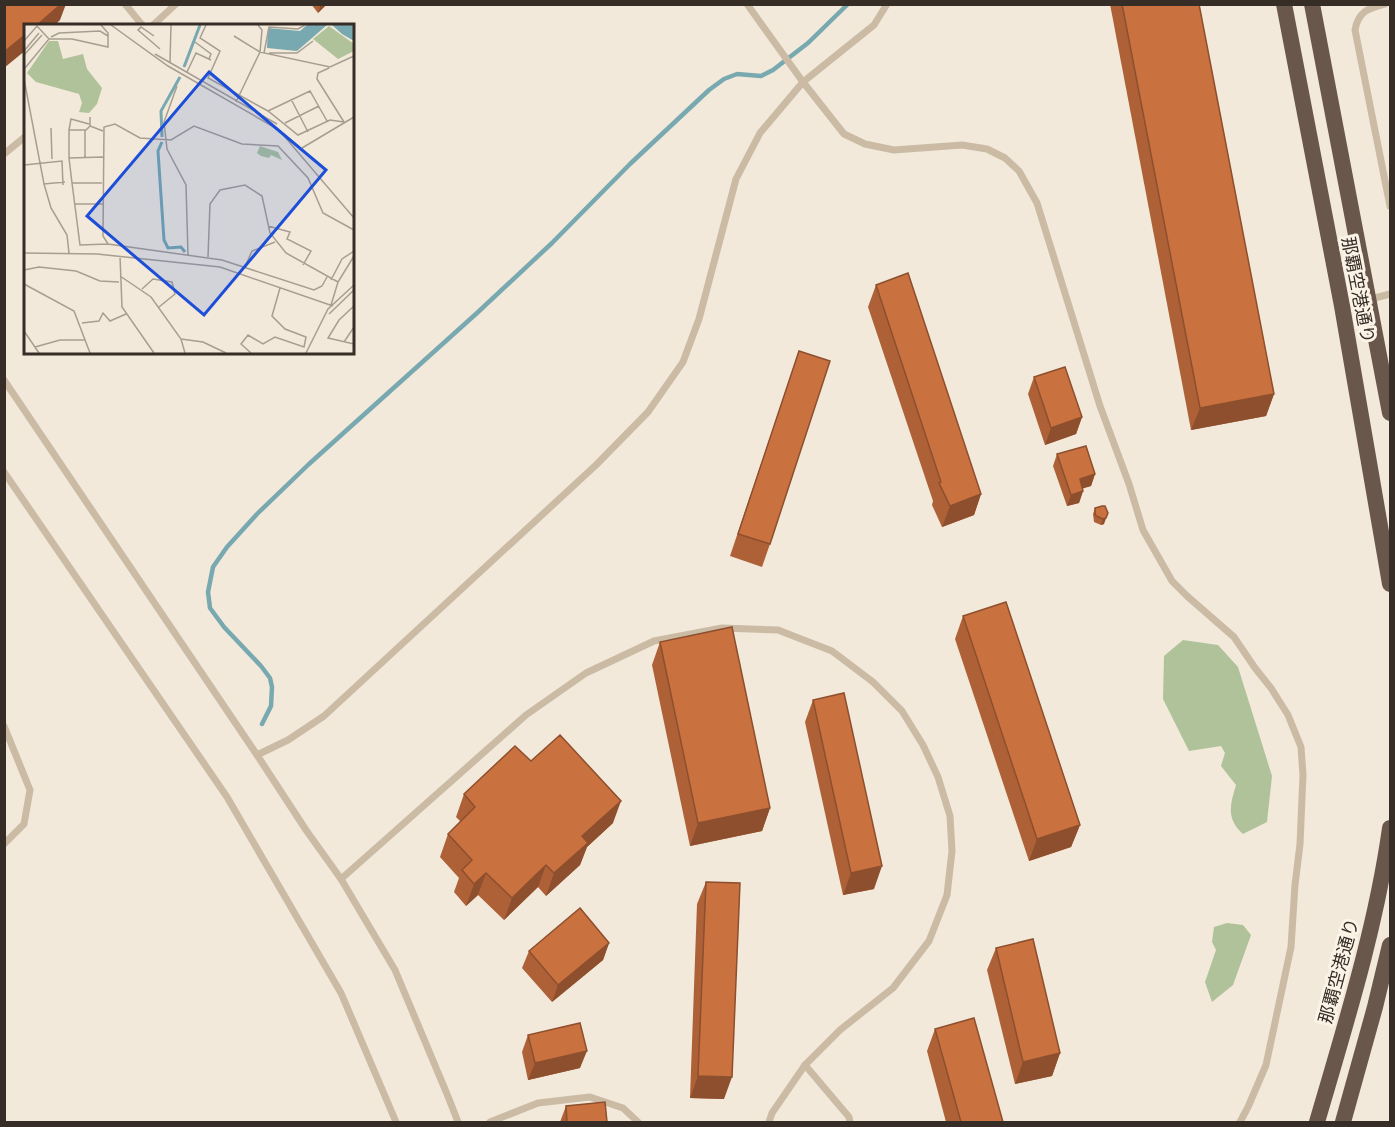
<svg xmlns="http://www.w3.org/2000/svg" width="1395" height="1127" font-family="Commissioner,'Noto Sans JP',sans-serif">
	<rect width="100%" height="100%" fill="#f2e9da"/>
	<!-- green -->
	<g fill="#b0c299">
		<path d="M 1183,640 L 1218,645 L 1238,667 L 1272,776 L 1267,822 L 1243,834 C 1226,819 1230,805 1236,785 L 1221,766 L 1225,753 L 1221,746 L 1189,751 L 1163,699 L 1164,656 Z"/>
		<path d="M 1227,923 L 1243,925 L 1251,935 L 1233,985 L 1212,1002 L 1205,982 L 1216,950 L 1212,942 L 1214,927 Z"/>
	</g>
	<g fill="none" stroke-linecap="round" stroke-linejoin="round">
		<!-- stream -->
		<path stroke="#78a8b0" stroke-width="4.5" d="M 262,724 L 271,706 L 272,687 L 270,678 L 261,666 L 224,627 L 210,608 L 208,592 L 213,567 L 227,547 L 257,514 L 309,464 L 477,313 L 552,243 L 630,164 L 709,90 L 724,79 L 737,74 L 761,76 L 773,70 L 808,43 L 848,4"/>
		<!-- service -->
		<g stroke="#cbbba5" stroke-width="7">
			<path d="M 125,4 L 143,26"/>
			<path d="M 747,4 L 803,82 L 844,134 L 865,144 L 894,150 L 962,145 L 987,149 L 1005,158 L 1019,171 L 1037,203 L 1100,406 L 1129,484 L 1143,530 L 1172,581 L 1187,596 L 1234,637 L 1255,668 L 1271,688 L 1288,715 L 1301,747 L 1303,775 L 1300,844 L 1295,885 L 1291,947 L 1266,1065 L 1248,1107 L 1240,1122"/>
			<path d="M 1385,4 C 1368,8 1358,12 1355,30 L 1390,206"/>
			<path d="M 152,26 L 176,4"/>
			<path d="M 4,154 L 26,136"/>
			<path d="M 1344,306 L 1390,294"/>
			<path d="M 4,380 L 257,755 L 306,830 L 341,879 L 395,970 L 447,1094 L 458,1122"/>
			<path d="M 4,472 L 227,797 L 341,993 L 396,1122"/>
			<path d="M 4,726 L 30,790 L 24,824 L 4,844"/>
			<path d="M 257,755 L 288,740 L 324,716 L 596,465 L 648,412 L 683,362 L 699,319 L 736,179 L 760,133 L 803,82 L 874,25 L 887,4"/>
			<path d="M 341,879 L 526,715 L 586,673 L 654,641 L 722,628 L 778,630 L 832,651 L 873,682 L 902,711 L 923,745 L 938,777 L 950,816 L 952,851 L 947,895 L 929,941 L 893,988 L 840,1030 L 805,1065 L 772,1113 L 769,1122"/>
			<path d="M 805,1065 L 849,1117 L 850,1122"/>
			<path d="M 490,1122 L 538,1103 L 590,1097 L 623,1108 L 638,1122"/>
		</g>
		<!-- trunk -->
		<g stroke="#68574a" stroke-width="16">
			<path d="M 1284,4 L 1342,306 L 1390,584"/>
			<path d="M 1312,4 L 1390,413"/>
			<path d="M 1317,1122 C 1345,1026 1376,928 1390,828"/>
			<path d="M 1343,1122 L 1375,1007 L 1390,945"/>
		</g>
	</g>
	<!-- wall -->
	<g fill="#ae6137">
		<path d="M 311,4 L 327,4 L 318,13 Z"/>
		<path d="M 1110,4 L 1199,4 L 1274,394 L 1266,416 L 1191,430 Z"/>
		<path d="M 876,285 L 981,494 L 974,515 L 942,527 L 932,505 L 933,501 L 868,307 Z"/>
		<path d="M 799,351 L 770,544 L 762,567 L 730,556 Z"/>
		<path d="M 1034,377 L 1082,417 L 1076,434 L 1045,445 L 1028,394 Z"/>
		<path d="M 1057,454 L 1095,474 L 1091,486 L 1082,488 L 1083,491 L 1079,503 L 1067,506 L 1053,466 Z"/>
		<path d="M 1102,506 L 1104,524 L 1101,525 L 1094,522 L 1093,514 L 1095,508 Z"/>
		<path d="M 963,616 L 1080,825 L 1071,847 L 1029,861 L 955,639 Z"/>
		<path d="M 660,642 L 770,808 L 762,831 L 690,846 L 652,665 Z"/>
		<path d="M 813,700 L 874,889 L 843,895 L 805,722 Z"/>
		<path d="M 531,761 L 613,823 L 587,847 L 580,865 L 546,896 L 538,887 L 504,920 L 478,895 L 466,906 L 454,892 L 459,878 L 440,857 L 448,834 L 461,822 L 456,817 L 464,794 Z"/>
		<path d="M 706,882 L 724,1099 L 690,1098 L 697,904 Z"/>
		<path d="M 609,943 L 603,960 L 552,1002 L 522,968 L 529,951 Z"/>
		<path d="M 996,948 L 1060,1053 L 1052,1076 L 1015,1084 L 987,970 Z"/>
		<path d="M 935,1029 L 1003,1122 L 946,1122 L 927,1051 Z"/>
		<path d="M 528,1035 L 580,1068 L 528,1080 L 522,1052 Z"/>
		<path d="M 566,1106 L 607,1122 L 560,1122 Z"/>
	</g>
	<!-- shaded-wall -->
	<g fill="#8d4f2d">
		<path d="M 61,4 L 66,4 L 60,20 L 54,26 L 36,26 Z"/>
		<path d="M 321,4 L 327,4 L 318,13 Z"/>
		<path d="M 26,34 L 26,50 L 4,68 L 4,52 Z"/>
		<path d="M 1274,394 L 1266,416 L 1191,430 L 1200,408 Z"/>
		<path d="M 1082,417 L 1076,434 L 1045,445 L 1051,428 Z"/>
		<path d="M 1095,474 L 1091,486 L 1075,491 L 1080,479 Z"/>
		<path d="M 1083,491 L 1079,503 L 1067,506 L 1071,495 Z"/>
		<path d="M 981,494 L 974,515 L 942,527 L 950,506 Z"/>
		<path d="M 1108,513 L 1104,524 L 1101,525 L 1103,519 Z"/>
		<path d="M 621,801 L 613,823 L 587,847 L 580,865 L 546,896 L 554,873 L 582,836 Z"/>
		<path d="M 770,808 L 762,831 L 690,846 L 698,823 Z"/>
		<path d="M 1080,825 L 1071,847 L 1029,861 L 1037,839 Z"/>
		<path d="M 546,865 L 538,887 L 504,920 L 512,898 Z"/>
		<path d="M 882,866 L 874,889 L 843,895 L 851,873 Z"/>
		<path d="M 486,873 L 478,895 L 466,906 L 474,884 Z"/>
		<path d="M 609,943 L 603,960 L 552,1002 L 558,985 Z"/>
		<path d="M 587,1051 L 580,1068 L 528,1080 L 535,1063 Z"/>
		<path d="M 1060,1053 L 1052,1076 L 1015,1084 L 1023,1062 Z"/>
		<path d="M 698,1076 L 732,1077 L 724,1099 L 690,1098 Z"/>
	</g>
	<!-- building -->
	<g fill="#ca7140" stroke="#8d4f2d" stroke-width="1.5">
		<path d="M 4,4 L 61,4 L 36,26 L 26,26 L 26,34 L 4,52 Z"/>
		<path d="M 1122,4 L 1199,4 L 1274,394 L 1200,408 Z"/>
		<path d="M 908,273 L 981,494 L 950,506 L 939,483 L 941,482 L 876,285 Z"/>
		<path d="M 799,351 L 830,361 L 770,544 L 738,534 Z"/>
		<path d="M 1065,367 L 1082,417 L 1051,428 L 1034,377 Z"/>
		<path d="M 1086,446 L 1095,474 L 1080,479 L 1083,491 L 1071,495 L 1057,454 Z"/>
		<path d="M 1102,506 L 1105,506 L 1108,513 L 1106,518 L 1103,519 L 1096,516 L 1095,513 L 1095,508 Z"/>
		<path d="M 1006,602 L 1080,825 L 1037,839 L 963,616 Z"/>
		<path d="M 732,627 L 770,808 L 698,823 L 660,642 Z"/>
		<path d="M 844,693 L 882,866 L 851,873 L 813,700 Z"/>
		<path d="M 560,735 L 621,801 L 582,836 L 588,843 L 554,873 L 546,865 L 512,898 L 486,873 L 474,884 L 462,870 L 472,860 L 448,834 L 475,807 L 464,794 L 515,746 L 531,761 Z"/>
		<path d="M 706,882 L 740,883 L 732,1077 L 698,1076 Z"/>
		<path d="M 580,908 L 609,943 L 558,985 L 529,951 Z"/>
		<path d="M 1033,939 L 1060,1053 L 1023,1062 L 996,948 Z"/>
		<path d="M 974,1018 L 1003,1122 L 961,1122 L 935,1029 Z"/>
		<path d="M 580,1023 L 587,1051 L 535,1063 L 528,1035 Z"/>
		<path d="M 605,1102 L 607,1122 L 567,1122 L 566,1106 Z"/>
	</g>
	<g text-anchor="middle" stroke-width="6" stroke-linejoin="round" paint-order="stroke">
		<!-- street labels -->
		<g font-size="18" fill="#362d27" stroke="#faf3e6">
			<text transform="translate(1358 290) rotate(79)" y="6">那覇空港通り</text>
			<text transform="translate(1339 971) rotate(-75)" y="6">那覇空港通り</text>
		</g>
	</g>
	<!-- overview -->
	<g transform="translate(24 24)">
		<rect width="330" height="330" fill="#f2e9da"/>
		<path d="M 305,2 L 330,20 L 330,27 L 314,35 L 289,15 ZM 25,17 L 34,17 L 39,35 L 59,30 L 63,45 L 78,64 L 73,80 L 65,89 L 55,88 L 58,79 L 55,70 L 12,58 L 3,49 ZM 236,122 L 254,128 L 258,136 L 247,131 L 245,134 L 237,132 L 233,129 Z" fill="#b0c299"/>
		<path d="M 283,1 L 303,1 L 273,27 L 243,24 L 244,4 L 276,7 ZM 308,1 L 330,1 L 330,17 L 318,10 Z" fill="#78a8b0"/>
		<path fill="none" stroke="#78a8b0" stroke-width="3" d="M 160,43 L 176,1M 138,113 L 137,87 L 156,53M 138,118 L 134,127 L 140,216 L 144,224 L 157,223 L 161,228"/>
		<path fill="none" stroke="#a79e92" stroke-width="1.5" d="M 87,1 L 144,42 L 255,106 L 330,194M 182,1 L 176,14 L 196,27 L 184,54 L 244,87 L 274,111 L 306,96 L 320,98M 130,12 L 117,3 L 114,6 L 136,25M 210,12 L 236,28 L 238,6 L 234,1M 27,13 L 35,9 L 76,7 L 84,12M 0,17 L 13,2 L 25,15 L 48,15 L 84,23 L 84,9 L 77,1M 171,18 L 187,30 L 185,35M 0,27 L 15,9M 240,29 L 245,3 L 274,5 L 281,1M 245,29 L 273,29 L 289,17M 131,30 L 253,100M 0,31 L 18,11M 146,38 L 147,1M 1,44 L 25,15M 305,44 L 294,49 L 293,55 L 320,98M 163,48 L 172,29 L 187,36M 0,55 L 20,160 L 41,158M 153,62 L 140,98 L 143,125 L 162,161 L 164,231M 267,75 L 284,108M 212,78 L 236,28 L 306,43 L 330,32M 244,87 L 286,67 L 303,97M 66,93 L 66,102 L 79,107M 261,99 L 295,82M 27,104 L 28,135M 45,106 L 47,95 L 65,100M 61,106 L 61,133M 278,124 L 330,93M 45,134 L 45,106 L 62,106 L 66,102M 0,141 L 38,137 L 39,161M 48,159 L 56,221 L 84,220M 78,159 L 48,159 L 45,134 L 79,133M 20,160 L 27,184 L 43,211 L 45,229M 51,180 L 79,180M 244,202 L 266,208 L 263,215 L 287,227 L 279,241M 0,229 L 73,230 L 196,243 L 309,282M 96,232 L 98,283 L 130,329M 184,233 L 186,180 L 196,166 L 221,161 L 238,172 L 246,209 L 262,229 L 314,258M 221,243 L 228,227 L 251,218M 0,246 L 15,243 L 52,247 L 76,257 L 95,258M 96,252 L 127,273 L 157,315 L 161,329M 303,253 L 298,262 L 290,266 L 198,236 L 84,220 L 79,212 L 80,103 L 91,100 L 116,114 L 147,116 L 170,102 L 218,120 L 254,122 L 284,154 L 299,189 L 330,206M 307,256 L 318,235 L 330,227M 0,260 L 50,287 L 66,329M 118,265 L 129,255 L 148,258 L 151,270 L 135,283M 307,281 L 314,258 L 330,232M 330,282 L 315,296 L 304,314 L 330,320M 305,290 L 330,266M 58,299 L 75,297 L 79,289 L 86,297 L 102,290M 0,307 L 15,329M 157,315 L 179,318 L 202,329M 320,318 L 330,303M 11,323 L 36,316 L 61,316M 227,329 L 217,320 L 224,311 L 239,320 L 251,313 L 280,323 L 282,313 L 261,305 L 248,292 L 256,264M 282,329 L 304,285 L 330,261"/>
		<path fill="#1d4ed8" fill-opacity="0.15" stroke="#1d4ed8" stroke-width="3" d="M 185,48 L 302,146 L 180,291 L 63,192 Z"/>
		<rect width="330" height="330" fill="none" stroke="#362d27" stroke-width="3"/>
	</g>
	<!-- border -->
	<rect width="1395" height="1127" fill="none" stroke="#362d27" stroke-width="12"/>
</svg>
